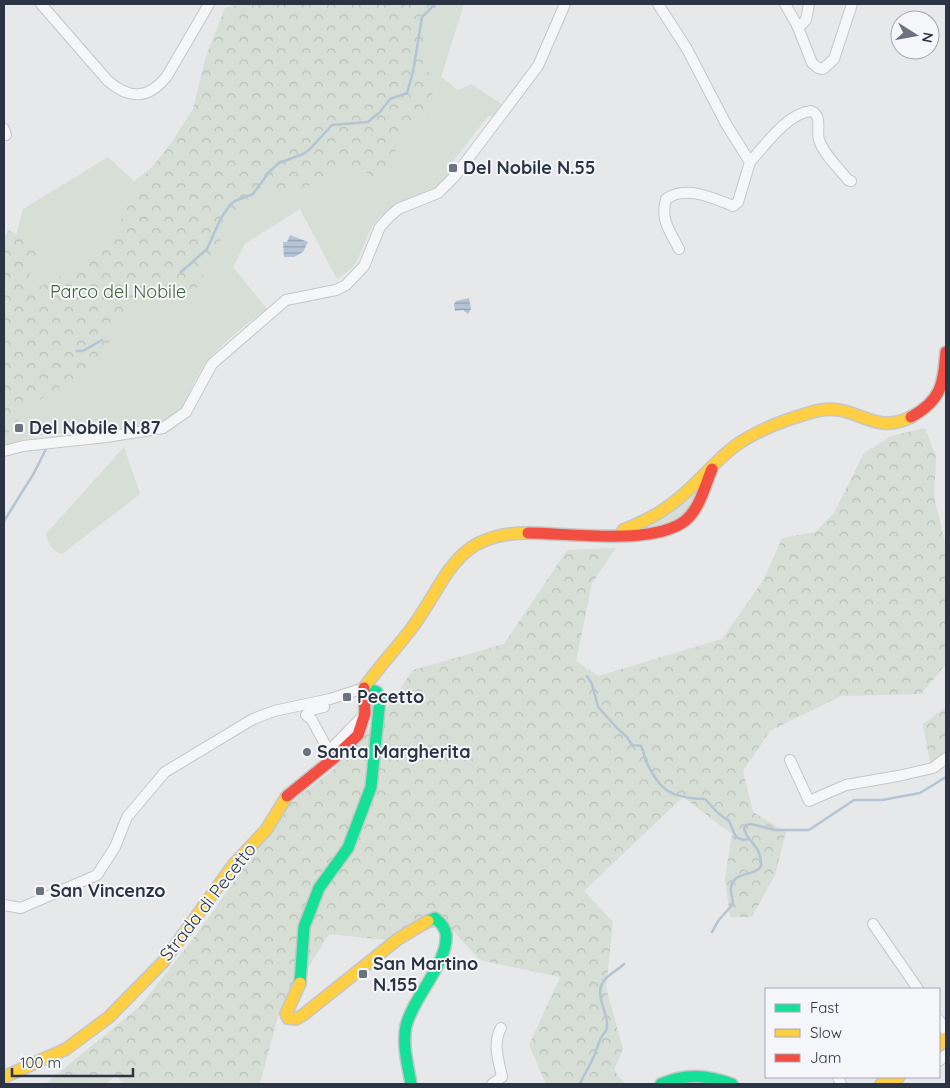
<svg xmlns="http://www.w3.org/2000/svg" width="950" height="1088" font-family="Quicksand,sans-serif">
	<defs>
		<pattern id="forest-crowns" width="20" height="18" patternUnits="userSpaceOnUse" patternTransform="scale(1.25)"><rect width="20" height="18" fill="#d6ded6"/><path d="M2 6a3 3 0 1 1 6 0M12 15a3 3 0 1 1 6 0" fill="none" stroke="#b8bfb9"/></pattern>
		<pattern id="water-rules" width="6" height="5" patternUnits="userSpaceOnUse" patternTransform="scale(1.25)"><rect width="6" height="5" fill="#b4c4d5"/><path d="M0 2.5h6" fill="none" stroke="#93a0af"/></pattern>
	</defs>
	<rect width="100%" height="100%" fill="#e6e8ea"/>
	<!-- green -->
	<g fill="#d6ded6">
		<path d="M 273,4 L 464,4 L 441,77 L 458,90 L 471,84 L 503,105 L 495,116 L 488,116 L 451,164 L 454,168 C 447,177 439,187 429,192 C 414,200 397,203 383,214 C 367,227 365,247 355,264 C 351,270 343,275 337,279 L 300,209 L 245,244 L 233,267 L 267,309 C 241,329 213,348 197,377 C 188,393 186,412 168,420 C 151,428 134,428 116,429 C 80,432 38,432 4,446 L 4,268 L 8,266 L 23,209 L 108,157 L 134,181 L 202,129 Z"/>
		<path d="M 124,447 L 140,494 L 62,554 C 52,551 48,544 46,534 Z"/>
		<path d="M 696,491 C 696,499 687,514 679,519 C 671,524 660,525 651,528 L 650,524 Z"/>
	</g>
	<!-- forest -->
	<g fill="url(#forest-crowns)">
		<path d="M 241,4 L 441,4 L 423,18 L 423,48 L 433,90 L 428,118 L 404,127 L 396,133 L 395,162 L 374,177 L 345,161 L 298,193 L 270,192 L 235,211 L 192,298 L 157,292 L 120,316 L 101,363 L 29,406 L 4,438 L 4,238 L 8,230 L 41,246 L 28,278 L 37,288 L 73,269 L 116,234 L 130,194 L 169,146 L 193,109 L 206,56 L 225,8 Z"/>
		<path d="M 925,428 L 936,457 L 934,497 L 946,546 L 946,664 L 921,694 L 841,696 L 770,731 L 743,771 L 753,812 L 786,832 L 775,875 L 752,917 L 730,917 L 725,878 L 732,834 L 683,797 L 584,891 L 613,922 L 606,988 L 623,1049 L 614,1070 L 625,1084 L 546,1084 L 529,1045 L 560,977 L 480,960 L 446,923 L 396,941 L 329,934 L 278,1016 L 260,1084 L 124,1084 L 115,1075 L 107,1084 L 45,1084 L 140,1006 L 196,935 L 287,806 L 334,769 L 386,709 L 413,670 L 504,644 L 567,550 L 616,548 L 592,583 L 576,661 L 598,676 L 722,639 L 764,579 L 782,538 L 815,532 L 834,513 L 864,453 L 891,436 Z"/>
		<path d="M 946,707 L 946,759 L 930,763 L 923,724 Z"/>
	</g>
	<!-- water -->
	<g fill="url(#water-rules)">
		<path d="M 290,235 L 308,242 L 303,252 L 294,257 L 284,257 L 283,242 L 287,242 Z"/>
		<path d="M 469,298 L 471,309 L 468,314 L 463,310 L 455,311 L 454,304 L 456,301 Z"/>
	</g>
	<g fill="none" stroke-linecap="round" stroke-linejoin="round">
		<!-- stream -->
		<g stroke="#b4c4d5" stroke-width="2.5">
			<path d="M 181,272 L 207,249 L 221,218 L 230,205 L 235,201 L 253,194 L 269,172 L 279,163 L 303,154 L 309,150 L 332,125 L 368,122 L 380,112 L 390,99 L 407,93 L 413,72 L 422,17 L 435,4"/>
			<path d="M 77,351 L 83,351 L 102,340"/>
			<path d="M 4,521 L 34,473 L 47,447"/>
			<path d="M 587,676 L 592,684 L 598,707 L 617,728 L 627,737 L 632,745 L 641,746 C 644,751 644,756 646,761 C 660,792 672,798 705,799 L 718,813 L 729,821 L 736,837 L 743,840 L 748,839"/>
			<path d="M 712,932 L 718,921 L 733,904 C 733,898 730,893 731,888 C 732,871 755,877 761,866 C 762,844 747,844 744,828 L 746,825 L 751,824 L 775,830 L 809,830 L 854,800 L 882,800 L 920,793 L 946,777"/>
			<path d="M 580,1084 C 584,1074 590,1066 594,1056 C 597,1050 598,1043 601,1038 C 603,1034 606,1032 607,1028 C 609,1013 594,996 603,982 C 608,974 617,971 624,964"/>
		</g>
		<defs>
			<g id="street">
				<path d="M 41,4 L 108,81 C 130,100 149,99 167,76 L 209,4"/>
				<path d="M 658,4 L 687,49 L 726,124 L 750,162 L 738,202 L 733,206 C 713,198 686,185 666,199 C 660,220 670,231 679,249"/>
				<path d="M 785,4 L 797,25 L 812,63 L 818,68 L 823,69 L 834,59 L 852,4"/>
				<path d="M 797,25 L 801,25 L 806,20 L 809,4"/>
				<path d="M 4,129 L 6,135"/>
				<path d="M 750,162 C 765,145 788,113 811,111 C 823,116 816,129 819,140 C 824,155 839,168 848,180 L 851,181"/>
				<path d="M 4,451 L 23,446 L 106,437 L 163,428 L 186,412 L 212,364 L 286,300 L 336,290 L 346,285 L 364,266 L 380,227 L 389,217 L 398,209 L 438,193 L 455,176 L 538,66 L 565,4"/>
				<path d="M 324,707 L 312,710 L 306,715 L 312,720 L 327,748 L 331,749 L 361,718"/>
				<path d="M 790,760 L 809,801 L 846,785 L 898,776 L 933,768 L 946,758"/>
				<path d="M 4,905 L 21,908 L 97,875 L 115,847 L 127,817 L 165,772 L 253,719 L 274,711 L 330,699 L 364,688"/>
				<path d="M 873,924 L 918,989"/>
				<path d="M 939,1020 L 946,1031"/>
				<path d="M 939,1061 L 946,1055"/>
				<path d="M 838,1077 L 841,1084"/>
				<path d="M 492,1084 L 502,1077 C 499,1061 492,1044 501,1028"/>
			</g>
			<g id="fast">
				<path d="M 300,983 L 304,927 L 319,888 L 348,848 L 371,787 L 380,699 L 377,692 L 364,688"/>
				<path d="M 411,1084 C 408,1065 402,1045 406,1026 C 413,997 449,962 446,934 C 445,927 440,922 435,918 L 428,921"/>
				<path d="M 661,1084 C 686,1073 707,1075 732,1084"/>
			</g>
			<g id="slow">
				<path d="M 623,530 C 644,522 662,513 679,498 C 699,482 715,461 735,446 C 757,430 790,418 816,411 C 855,401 872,437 911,417"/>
				<path d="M 364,688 C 379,666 398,647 414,625 C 449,576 455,533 528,533"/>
				<path d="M 300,983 L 286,1014 L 288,1018 L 296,1019 L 303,1015 L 398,939 L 428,921"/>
				<path d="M 939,1045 L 946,1038"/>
				<path d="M 4,1077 L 66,1049 L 109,1017 L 164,961 L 234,864 L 266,830 L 287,796"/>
				<path d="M 881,1084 L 899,1077"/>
			</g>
			<g id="jam">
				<path d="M 911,417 C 942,400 943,384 946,352"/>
				<path d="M 528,533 C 568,533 655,546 686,520 C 700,508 705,485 712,469"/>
				<path d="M 287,796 L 334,758 L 358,735 L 365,713 L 364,688"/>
			</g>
		</defs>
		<!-- street casing -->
		<use href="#street" stroke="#c4c6c8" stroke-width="12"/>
		<!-- fast casing -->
		<use href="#fast" stroke="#c4c6c8" stroke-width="14"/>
		<!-- slow casing -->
		<use href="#slow" stroke="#c4c6c8" stroke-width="14"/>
		<!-- jam casing -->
		<use href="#jam" stroke="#c4c6c8" stroke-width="14"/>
		<!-- street -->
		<use href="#street" stroke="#f5f6f7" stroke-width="10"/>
		<!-- fast -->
		<use href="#fast" stroke="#16e098" stroke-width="11"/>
		<!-- slow -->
		<use href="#slow" stroke="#ffcf43" stroke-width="11"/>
		<!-- jam -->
		<use href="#jam" stroke="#f24e42" stroke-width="11"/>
	</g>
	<!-- markers -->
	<g fill="#6c737f" stroke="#f4f6f9" stroke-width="2">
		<rect x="448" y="163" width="10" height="10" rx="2.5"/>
		<rect x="14" y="423" width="10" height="10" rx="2.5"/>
		<rect x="342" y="692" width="10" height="10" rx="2.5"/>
		<circle cx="307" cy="752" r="5"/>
		<rect x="35" y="886" width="10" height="10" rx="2.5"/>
		<rect x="358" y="969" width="10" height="10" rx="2.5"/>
	</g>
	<g text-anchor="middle" stroke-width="4" stroke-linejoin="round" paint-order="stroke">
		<!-- poi labels -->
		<g font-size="18" font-weight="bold" fill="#2b3445" stroke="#f4f6f9" text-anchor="start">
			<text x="463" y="174">Del Nobile N.55</text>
			<text x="29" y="434">Del Nobile N.87</text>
			<text x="357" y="703">Pecetto</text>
			<text x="317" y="758">Santa Margherita</text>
			<text x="50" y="897">San Vincenzo</text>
			<text x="373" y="970">San Martino<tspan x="373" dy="21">N.155</tspan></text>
		</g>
		<!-- park labels -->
		<g font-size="18" fill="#3f6138" stroke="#f4f6f9">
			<text x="118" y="298">Parco del Nobile</text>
		</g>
		<!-- street labels -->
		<g font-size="18" fill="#2b3445" stroke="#f4f6f9">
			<text transform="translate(208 902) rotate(-52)" y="6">Strada di Pecetto</text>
		</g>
	</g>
	<!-- border -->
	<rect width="950" height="1088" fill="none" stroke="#2b3445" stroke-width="10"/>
	<!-- legend -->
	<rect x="765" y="988" width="175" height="90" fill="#f4f6f9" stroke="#a4a8b1"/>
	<rect x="775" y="1004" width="25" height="8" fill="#16e098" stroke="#a4a8b1"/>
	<text x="810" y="1013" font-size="15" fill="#2b3445">Fast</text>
	<rect x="775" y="1029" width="25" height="8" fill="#ffcf43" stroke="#a4a8b1"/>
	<text x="810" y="1038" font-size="15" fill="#2b3445">Slow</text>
	<rect x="775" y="1054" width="25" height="8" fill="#f24e42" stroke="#a4a8b1"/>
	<text x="810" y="1063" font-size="15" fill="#2b3445">Jam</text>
	<!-- north arrow -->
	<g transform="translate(915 35) rotate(101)"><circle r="24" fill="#f4f6f9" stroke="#a4a8b1"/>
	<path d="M0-4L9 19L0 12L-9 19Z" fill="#6c737f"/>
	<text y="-8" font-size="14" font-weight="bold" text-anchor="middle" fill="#2b3445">N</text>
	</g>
	<!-- scale -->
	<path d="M12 1068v8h121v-8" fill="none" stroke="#2b3445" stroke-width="2.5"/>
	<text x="20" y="1068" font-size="15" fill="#2b3445" stroke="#f4f6f9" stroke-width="4" paint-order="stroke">100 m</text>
</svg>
